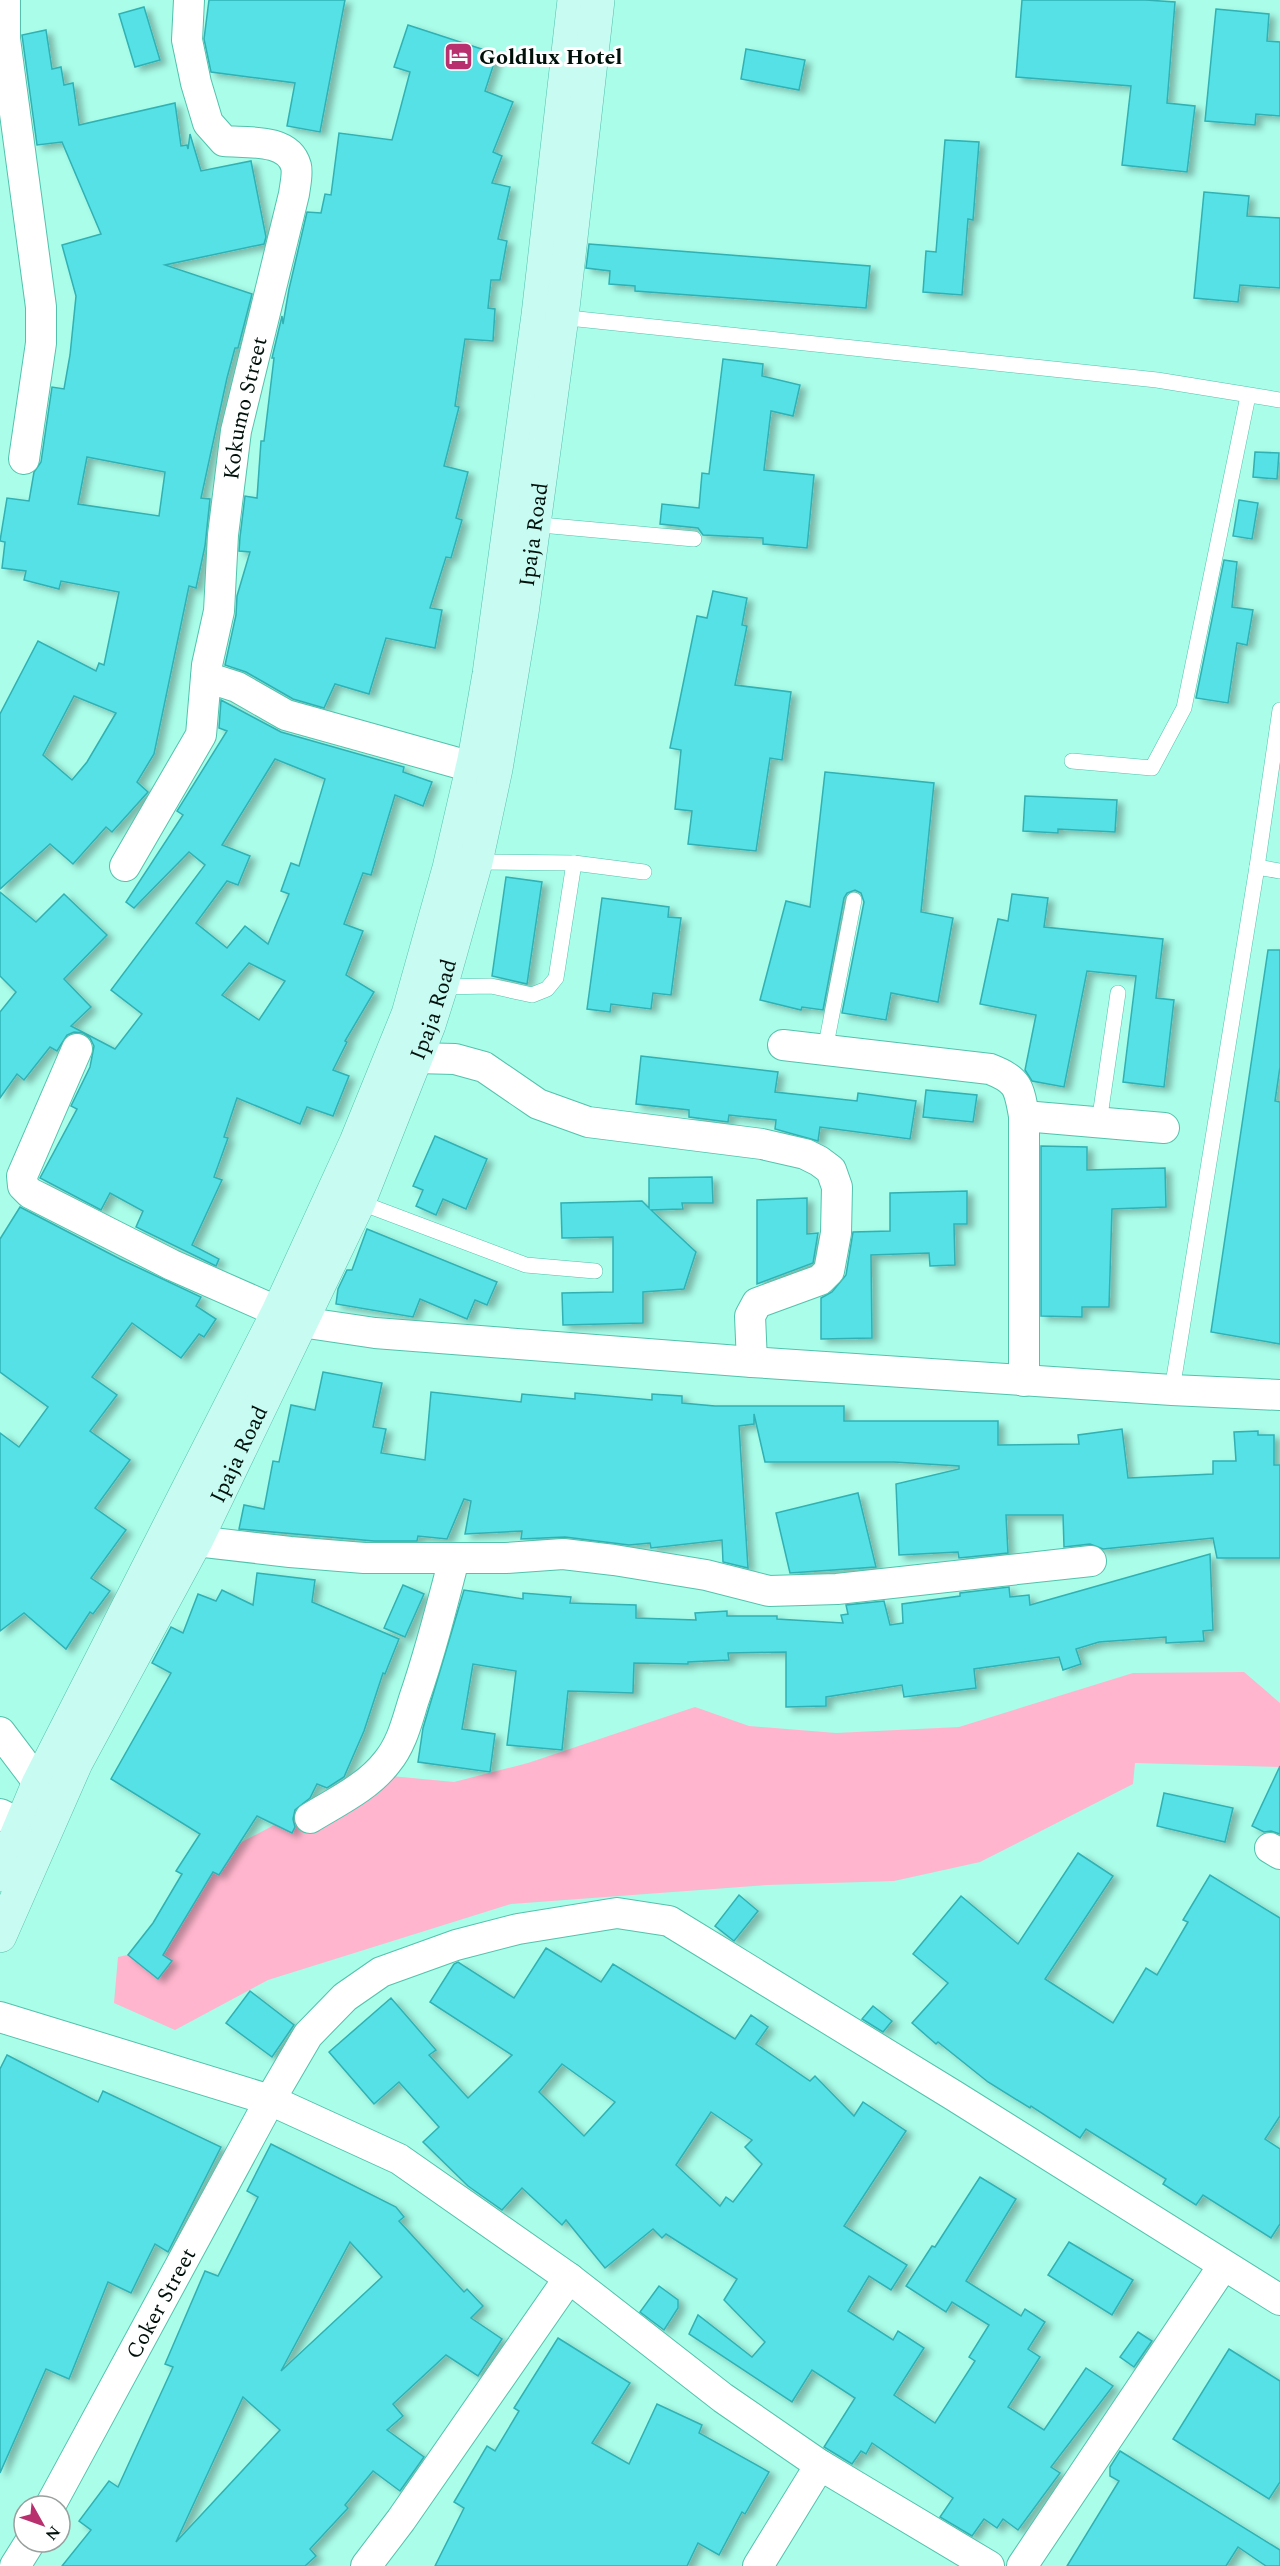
<svg xmlns="http://www.w3.org/2000/svg" width="1280" height="2566" font-family="Spectral,serif">
	<defs>
		<filter id="shadow"><feDropShadow dx="6" dy="4" stdDeviation="3" flood-color="#0004"/></filter>
	</defs>
	<rect width="100%" height="100%" fill="#a9fde9"/>
	<!-- green -->
	<path fill="#ffb5cd" d="M 1244,1672 L 1280,1703 L 1280,1767 L 1135,1763 L 1133,1784 L 980,1862 L 894,1881 L 767,1885 L 511,1904 L 268,1980 L 175,2030 L 114,2003 L 118,1957 L 160,1948 L 210,1859 L 370,1774 L 454,1782 L 528,1763 L 695,1707 L 749,1726 L 836,1733 L 959,1727 L 1133,1673 Z"/>
	<!-- building -->
	<g fill="#54e1e5" stroke="#30b1b4" stroke-width="1.5" fill-rule="evenodd" filter="url(#shadow)">
		<path d="M 209,0 L 345,0 L 320,132 L 287,126 L 295,83 L 211,72 L 204,39 Z"/>
		<path d="M 1022,0 L 1146,0 L 1175,2 L 1167,103 L 1195,106 L 1187,172 L 1122,165 L 1131,86 L 1016,77 Z"/>
		<path d="M 144,7 L 160,60 L 135,67 L 119,14 Z"/>
		<path d="M 1216,9 L 1269,14 L 1267,41 L 1280,42 L 1280,116 L 1256,114 L 1255,125 L 1205,121 Z"/>
		<path d="M 408,25 L 497,54 L 485,91 L 513,102 L 493,152 L 502,156 L 492,183 L 510,187 L 498,239 L 507,241 L 500,280 L 491,280 L 488,308 L 495,309 L 493,341 L 465,339 L 455,406 L 459,407 L 444,466 L 468,472 L 456,518 L 462,520 L 451,558 L 446,557 L 430,608 L 442,610 L 435,648 L 386,638 L 369,694 L 335,684 L 324,708 L 293,699 L 246,672 L 225,665 L 236,615 L 237,596 L 250,552 L 239,551 L 240,537 L 245,496 L 257,498 L 261,441 L 264,441 L 274,358 L 272,358 L 282,316 L 283,324 L 289,289 L 307,212 L 321,213 L 325,194 L 331,195 L 339,133 L 392,140 L 410,72 L 394,67 Z"/>
		<path d="M 46,30 L 52,69 L 61,67 L 64,85 L 73,83 L 79,125 L 175,103 L 181,146 L 187,145 L 188,149 L 190,134 L 201,171 L 251,161 L 266,237 L 264,244 L 165,265 L 252,294 L 238,348 L 235,348 L 227,378 L 201,498 L 210,499 L 205,546 L 196,588 L 189,586 L 154,754 L 137,782 L 148,792 L 112,832 L 106,827 L 73,864 L 50,844 L 0,889 L 0,714 L 38,641 L 96,671 L 99,663 L 104,665 L 119,592 L 61,581 L 59,589 L 24,580 L 26,571 L 2,568 L 5,542 L 0,541 L 7,498 L 29,501 L 34,472 L 41,462 L 52,387 L 64,389 L 70,355 L 76,296 L 62,245 L 101,234 L 62,142 L 37,145 L 22,35 ZM 87,457 L 165,472 L 159,516 L 78,504 ZM 74,696 L 116,713 L 87,762 L 72,780 L 43,755 Z"/>
		<path d="M 746,49 L 805,60 L 799,90 L 741,79 Z"/>
		<path d="M 945,140 L 979,142 L 973,220 L 968,219 L 962,295 L 923,292 L 926,251 L 936,252 Z"/>
		<path d="M 1204,192 L 1249,196 L 1247,216 L 1280,218 L 1280,288 L 1240,285 L 1238,302 L 1194,298 Z"/>
		<path d="M 589,244 L 870,266 L 866,308 L 635,291 L 635,286 L 609,284 L 610,271 L 586,268 Z"/>
		<path d="M 723,359 L 763,364 L 762,376 L 800,385 L 793,416 L 771,411 L 764,470 L 814,475 L 807,548 L 763,544 L 763,538 L 703,535 L 698,528 L 660,524 L 662,504 L 699,508 L 702,473 L 709,474 Z"/>
		<path d="M 1255,452 L 1279,453 L 1277,479 L 1253,477 Z"/>
		<path d="M 1239,500 L 1258,503 L 1252,539 L 1233,536 Z"/>
		<path d="M 1224,560 L 1237,562 L 1232,607 L 1253,610 L 1247,645 L 1237,643 L 1228,703 L 1196,698 Z"/>
		<path d="M 713,591 L 747,598 L 742,625 L 747,626 L 735,685 L 791,692 L 782,760 L 770,758 L 756,851 L 688,844 L 692,811 L 675,809 L 681,750 L 670,748 L 697,616 L 707,618 Z"/>
		<path d="M 221,700 L 281,732 L 404,767 L 403,772 L 432,782 L 423,806 L 395,795 L 371,875 L 363,873 L 344,924 L 363,931 L 346,975 L 374,992 L 345,1041 L 347,1042 L 333,1070 L 349,1076 L 333,1116 L 307,1107 L 300,1124 L 237,1098 L 224,1137 L 228,1138 L 214,1177 L 222,1180 L 192,1245 L 219,1259 L 216,1266 L 136,1227 L 143,1211 L 110,1193 L 101,1210 L 40,1178 L 77,1109 L 71,1106 L 90,1067 L 94,1046 L 90,1038 L 83,1033 L 74,1032 L 67,1035 L 57,1051 L 50,1047 L 24,1080 L 17,1074 L 0,1098 L 0,1012 L 16,992 L 0,976 L 0,892 L 36,922 L 64,894 L 107,935 L 64,979 L 91,1007 L 71,1026 L 115,1049 L 142,1014 L 111,990 L 205,865 L 189,852 L 134,908 L 126,902 L 183,815 L 177,811 L 227,731 L 219,728 ZM 275,759 L 325,779 L 299,866 L 291,863 L 281,891 L 289,894 L 268,944 L 245,926 L 227,948 L 196,923 L 227,881 L 238,885 L 250,856 L 222,845 ZM 249,963 L 285,981 L 259,1020 L 222,995 Z"/>
		<path d="M 825,772 L 934,783 L 921,912 L 953,918 L 938,1002 L 891,993 L 886,1020 L 842,1013 L 864,902 L 861,893 L 855,890 L 847,893 L 844,898 L 823,1010 L 802,1007 L 801,1010 L 760,1000 L 786,901 L 810,907 Z"/>
		<path d="M 1025,796 L 1117,800 L 1115,832 L 1058,829 L 1058,833 L 1023,831 Z"/>
		<path d="M 506,877 L 542,882 L 527,984 L 492,976 Z"/>
		<path d="M 1012,894 L 1048,898 L 1044,927 L 1163,939 L 1156,998 L 1174,1000 L 1164,1087 L 1123,1082 L 1136,976 L 1087,971 L 1064,1087 L 1032,1081 L 1025,1070 L 1036,1015 L 980,1004 L 998,919 L 1008,921 Z"/>
		<path d="M 602,898 L 669,907 L 668,917 L 681,918 L 671,995 L 653,993 L 651,1009 L 611,1004 L 610,1012 L 587,1009 Z"/>
		<path d="M 1268,950 L 1280,950 L 1280,1067 L 1275,1101 L 1280,1102 L 1280,1344 L 1211,1332 Z"/>
		<path d="M 641,1056 L 778,1072 L 775,1092 L 857,1101 L 858,1093 L 916,1101 L 910,1139 L 820,1127 L 818,1141 L 775,1129 L 776,1120 L 729,1115 L 728,1122 L 689,1117 L 689,1110 L 636,1104 Z"/>
		<path d="M 926,1090 L 977,1095 L 973,1122 L 923,1117 Z"/>
		<path d="M 435,1136 L 487,1159 L 466,1209 L 443,1199 L 436,1215 L 416,1206 L 423,1190 L 413,1186 Z"/>
		<path d="M 1041,1146 L 1087,1147 L 1087,1170 L 1165,1168 L 1166,1207 L 1112,1209 L 1109,1307 L 1082,1307 L 1082,1317 L 1041,1316 Z"/>
		<path d="M 712,1177 L 713,1203 L 682,1203 L 683,1209 L 651,1210 L 696,1252 L 684,1289 L 643,1292 L 643,1323 L 563,1325 L 562,1293 L 613,1292 L 613,1237 L 562,1238 L 561,1203 L 642,1201 L 649,1208 L 649,1178 Z"/>
		<path d="M 967,1191 L 967,1224 L 954,1224 L 955,1265 L 930,1266 L 929,1253 L 871,1255 L 872,1338 L 821,1339 L 821,1298 L 832,1292 L 846,1275 L 853,1232 L 890,1231 L 890,1193 Z"/>
		<path d="M 807,1198 L 807,1234 L 818,1233 L 813,1263 L 757,1284 L 757,1200 Z"/>
		<path d="M 20,1207 L 120,1259 L 201,1297 L 196,1306 L 216,1319 L 204,1337 L 199,1334 L 181,1358 L 132,1323 L 92,1377 L 117,1395 L 90,1431 L 130,1460 L 95,1508 L 126,1530 L 91,1578 L 110,1591 L 93,1614 L 90,1612 L 66,1649 L 24,1613 L 0,1631 L 0,1433 L 19,1447 L 48,1407 L 0,1372 L 0,1239 Z"/>
		<path d="M 367,1229 L 497,1282 L 487,1305 L 475,1300 L 467,1319 L 420,1299 L 413,1317 L 336,1304 L 338,1289 L 347,1270 L 352,1270 Z"/>
		<path d="M 323,1372 L 382,1383 L 373,1427 L 386,1429 L 381,1453 L 425,1460 L 431,1392 L 521,1402 L 522,1394 L 575,1399 L 575,1393 L 652,1400 L 652,1394 L 682,1396 L 682,1403 L 715,1406 L 844,1406 L 844,1421 L 998,1421 L 998,1445 L 1079,1444 L 1078,1435 L 1122,1429 L 1128,1478 L 1213,1474 L 1213,1461 L 1236,1461 L 1234,1432 L 1258,1431 L 1258,1435 L 1274,1435 L 1274,1465 L 1280,1465 L 1280,1558 L 1217,1558 L 1213,1538 L 1103,1549 L 1090,1544 L 1064,1547 L 1063,1515 L 1006,1515 L 1008,1553 L 959,1558 L 958,1552 L 899,1555 L 896,1484 L 959,1469 L 959,1466 L 894,1462 L 765,1462 L 754,1414 L 754,1424 L 739,1426 L 748,1568 L 723,1562 L 722,1540 L 651,1548 L 650,1543 L 629,1545 L 565,1537 L 521,1539 L 522,1531 L 465,1534 L 471,1501 L 464,1499 L 447,1539 L 418,1536 L 417,1541 L 374,1541 L 239,1529 L 244,1505 L 264,1509 L 273,1461 L 279,1462 L 291,1405 L 315,1410 Z"/>
		<path d="M 858,1493 L 876,1567 L 790,1573 L 776,1513 Z"/>
		<path d="M 1210,1554 L 1213,1630 L 1203,1631 L 1204,1641 L 1166,1643 L 1166,1637 L 1099,1642 L 1076,1649 L 1081,1664 L 1063,1670 L 1059,1657 L 974,1669 L 976,1688 L 904,1697 L 902,1685 L 826,1697 L 826,1706 L 786,1707 L 786,1652 L 728,1653 L 729,1660 L 688,1662 L 688,1664 L 634,1663 L 633,1693 L 568,1691 L 562,1750 L 507,1745 L 516,1671 L 473,1664 L 462,1729 L 495,1734 L 490,1772 L 418,1762 L 423,1728 L 464,1590 L 523,1599 L 523,1593 L 571,1597 L 570,1603 L 636,1605 L 636,1618 L 696,1620 L 695,1613 L 727,1611 L 727,1616 L 777,1616 L 777,1619 L 843,1623 L 841,1615 L 848,1614 L 846,1605 L 884,1601 L 890,1625 L 903,1623 L 902,1604 L 960,1596 L 960,1593 L 1009,1587 L 1010,1597 L 1029,1595 L 1030,1605 Z"/>
		<path d="M 257,1573 L 315,1580 L 312,1602 L 399,1639 L 385,1674 L 383,1673 L 364,1731 L 344,1777 L 327,1788 L 317,1784 L 310,1798 L 295,1810 L 293,1819 L 295,1827 L 292,1833 L 257,1816 L 219,1875 L 213,1872 L 163,1955 L 172,1961 L 158,1979 L 128,1955 L 153,1923 L 182,1874 L 176,1871 L 200,1834 L 111,1779 L 171,1673 L 152,1663 L 171,1627 L 183,1633 L 198,1594 L 216,1601 L 222,1590 L 253,1605 Z"/>
		<path d="M 403,1585 L 424,1594 L 405,1637 L 384,1628 Z"/>
		<path d="M 1280,1766 L 1280,1834 L 1271,1831 L 1264,1832 L 1252,1826 Z"/>
		<path d="M 1164,1793 L 1233,1808 L 1225,1842 L 1157,1826 Z"/>
		<path d="M 1078,1853 L 1113,1876 L 1045,1979 L 1113,2023 L 1146,1968 L 1157,1975 L 1188,1922 L 1183,1920 L 1210,1875 L 1280,1918 L 1280,2116 L 1265,2139 L 1280,2149 L 1280,2224 L 1271,2238 L 1203,2195 L 1196,2205 L 1163,2184 L 1166,2179 L 1086,2129 L 1080,2138 L 1031,2106 L 1030,2108 L 988,2082 L 938,2042 L 936,2044 L 912,2023 L 948,1983 L 913,1954 L 961,1896 L 1018,1944 Z"/>
		<path d="M 739,1895 L 758,1911 L 734,1941 L 715,1926 Z"/>
		<path d="M 546,1948 L 601,1982 L 613,1964 L 735,2039 L 751,2015 L 768,2027 L 756,2044 L 810,2081 L 815,2076 L 854,2116 L 863,2102 L 906,2131 L 844,2226 L 907,2265 L 891,2290 L 869,2276 L 848,2311 L 893,2340 L 898,2331 L 924,2348 L 894,2395 L 935,2423 L 975,2361 L 969,2357 L 989,2325 L 952,2302 L 946,2312 L 906,2286 L 932,2246 L 935,2247 L 980,2177 L 1016,2199 L 966,2281 L 1021,2316 L 1025,2309 L 1045,2322 L 1028,2349 L 1040,2357 L 1008,2407 L 1044,2430 L 1086,2368 L 1113,2386 L 1051,2467 L 1060,2473 L 1018,2530 L 1003,2519 L 997,2528 L 984,2519 L 972,2536 L 940,2517 L 953,2498 L 872,2443 L 866,2454 L 861,2451 L 852,2464 L 824,2447 L 855,2398 L 812,2370 L 792,2402 L 689,2334 L 698,2315 L 752,2357 L 765,2342 L 724,2300 L 737,2279 L 666,2234 L 662,2238 L 653,2229 L 605,2268 L 566,2220 L 562,2225 L 522,2188 L 502,2210 L 468,2186 L 423,2142 L 439,2127 L 399,2082 L 374,2104 L 329,2052 L 391,1998 L 436,2050 L 429,2055 L 468,2098 L 512,2055 L 430,2002 L 454,1964 L 458,1962 L 514,1998 ZM 562,2064 L 615,2102 L 584,2136 L 539,2092 ZM 711,2112 L 752,2140 L 745,2147 L 762,2164 L 733,2202 L 726,2197 L 720,2206 L 676,2165 Z"/>
		<path d="M 250,1991 L 294,2025 L 272,2057 L 226,2023 Z"/>
		<path d="M 873,2006 L 892,2021 L 883,2032 L 862,2019 Z"/>
		<path d="M 7,2055 L 98,2102 L 103,2091 L 221,2147 L 168,2252 L 155,2244 L 131,2293 L 108,2282 L 69,2379 L 46,2369 L 0,2473 L 0,2069 Z"/>
		<path d="M 271,2144 L 396,2207 L 404,2217 L 399,2221 L 464,2292 L 467,2289 L 483,2306 L 471,2318 L 502,2339 L 478,2376 L 446,2355 L 393,2404 L 403,2416 L 387,2430 L 424,2457 L 400,2491 L 373,2471 L 345,2505 L 348,2508 L 310,2549 L 316,2556 L 305,2566 L 62,2566 L 91,2530 L 79,2521 L 109,2481 L 118,2487 L 173,2367 L 165,2364 L 205,2271 L 218,2276 L 258,2197 L 247,2191 ZM 350,2242 L 382,2277 L 281,2371 ZM 243,2397 L 280,2430 L 176,2542 Z"/>
		<path d="M 1069,2242 L 1133,2280 L 1112,2315 L 1048,2275 Z"/>
		<path d="M 659,2286 L 678,2300 L 678,2308 L 664,2330 L 640,2312 Z"/>
		<path d="M 1138,2332 L 1152,2341 L 1134,2367 L 1120,2357 Z"/>
		<path d="M 558,2338 L 630,2383 L 592,2443 L 629,2464 L 657,2404 L 702,2425 L 699,2433 L 769,2472 L 745,2514 L 742,2512 L 719,2555 L 698,2543 L 687,2566 L 435,2566 L 464,2508 L 454,2502 L 487,2446 L 495,2451 L 519,2411 L 514,2408 Z"/>
		<path d="M 1229,2349 L 1280,2381 L 1280,2482 L 1269,2499 L 1173,2439 Z"/>
		<path d="M 1120,2451 L 1280,2550 L 1280,2566 L 1266,2566 L 1238,2547 L 1226,2566 L 1067,2566 L 1119,2481 L 1110,2476 L 1110,2467 Z"/>
	</g>
	<g fill="none" stroke-linecap="round" stroke-linejoin="round">
		<defs>
			<g id="service">
				<path d="M 559,317 L 1157,380 L 1280,400"/>
				<path d="M 530,524 L 694,539"/>
				<path d="M 1072,761 L 1152,768 L 1184,708 L 1248,396"/>
				<path d="M 476,862 L 574,863 L 644,872"/>
				<path d="M 1257,867 L 1280,871"/>
				<path d="M 441,987 L 491,986 L 532,995 L 547,989 L 556,978 L 574,863"/>
				<path d="M 825,1050 L 854,900"/>
				<path d="M 1099,1123 L 1118,993"/>
				<path d="M 356,1201 L 526,1265 L 595,1271"/>
				<path d="M 1172,1390 L 1257,867 L 1280,710"/>
			</g>
			<g id="minor">
				<path d="M 5,0 L 5,39 L 41,307 L 41,343 L 24,459"/>
				<path d="M 206,677 L 237,687 L 286,715 L 472,767"/>
				<path id="s1" d="M 125,866 L 201,735 L 207,665 L 219,611 L 223,535 L 236,431 L 294,194 C 295,186 298,174 296,166 C 288,138 247,143 224,141 L 208,123 L 196,83 L 187,40 L 189,0"/>
				<path d="M 783,1045 L 990,1069 C 1018,1080 1019,1087 1024,1116 L 1024,1381"/>
				<path d="M 77,1049 L 22,1176 L 23,1186 L 30,1193 L 172,1265 L 301,1322 L 375,1333 L 752,1362 L 1172,1390 L 1280,1395"/>
				<path d="M 416,1058 L 455,1059 L 484,1067 L 538,1104 L 588,1122 L 762,1144 L 805,1154 L 819,1161 L 831,1170 L 837,1187 L 836,1233 L 829,1271 L 820,1280 L 757,1303 L 750,1316 L 752,1362"/>
				<path d="M 1024,1116 L 1164,1128"/>
				<path d="M 196,1541 L 290,1552 L 364,1558 L 506,1558 L 563,1554 L 614,1560 L 706,1575 L 769,1591 L 837,1589 L 1091,1561"/>
				<path d="M 0,1732 L 53,1802"/>
				<path d="M 0,1814 L 43,1835"/>
				<path d="M 310,1818 C 336,1802 368,1787 387,1762 C 402,1744 407,1721 414,1699 C 430,1653 442,1606 454,1559"/>
				<path d="M 1270,1848 L 1280,1854"/>
				<path d="M 0,2017 L 270,2100 L 399,2159 L 569,2278 L 723,2398 L 820,2465 L 989,2566"/>
				<path id="s2" d="M 50,2506 L 270,2100 L 308,2035 L 345,1997 L 381,1972 L 456,1945 L 518,1929 L 617,1913 L 669,1921 L 953,2095 L 1280,2300"/>
				<path d="M 15,2566 L 30,2542"/>
				<path d="M 366,2566 L 401,2520 L 569,2278"/>
				<path d="M 758,2566 L 820,2465"/>
				<path d="M 1022,2566 L 1223,2266"/>
			</g>
			<g id="secondary">
				<path d="M 0,1875 L 38,1784 L 278,1312 L 356,1142 L 408,1014 L 449,868 L 474,760 L 489,674 L 538,315 L 574,0"/>
				<path id="s3" d="M 0,1936 L 76,1763 L 196,1541 L 359,1202 L 429,1025 L 441,987 L 476,862 L 496,769 L 522,613 L 562,317 L 598,0"/>
			</g>
		</defs>
		<!-- service casing -->
		<use href="#service" stroke="#53c2ac" stroke-width="16"/>
		<!-- minor casing -->
		<use href="#minor" stroke="#53c2ac" stroke-width="32"/>
		<!-- secondary casing -->
		<use href="#secondary" stroke="#53c2ac" stroke-width="34"/>
		<!-- service -->
		<use href="#service" stroke="#fff" stroke-width="15"/>
		<!-- minor -->
		<use href="#minor" stroke="#fff" stroke-width="30"/>
		<!-- secondary -->
		<use href="#secondary" stroke="#c8fbf2" stroke-width="33"/>
	</g>
	<!-- icons -->
	<defs>
		<symbol id="hotel-square" viewBox="-11 -11 22 22"><rect x="-9" y="-9" width="18" height="18" rx="4" fill="#b9306e" stroke="#fff"/><path d="M-6-4.5h1.5V1H6V5H4.5V3h-9V5H-6ZM-4 0a1.8 1.8 0 1 1 3.6 0ZM.5 0V-2.5h3Q6-2.5 6 0Z" fill="#fff"/></symbol>
	</defs>
	<g fill-rule="evenodd">
		<use href="#hotel-square" x="442" y="40" width="33" height="33"/>
	</g>
	<g text-anchor="middle" stroke-width="6" stroke-linejoin="round" paint-order="stroke">
		<!-- poi labels -->
		<g font-size="22" font-weight="bold" fill="#00110c" stroke="#fff" text-anchor="start">
			<text x="479" y="64">Goldlux Hotel</text>
		</g>
		<!-- street labels -->
		<g font-size="22" fill="#00110c" stroke="#fff">
			<text dy="8" stroke="none"><textPath href="#s1" startOffset="482">Kokumo Street</textPath></text>
			<text dy="8" stroke="none"><textPath href="#s3" startOffset="1510">Ipaja Road</textPath></text>
			<text dy="8" stroke="none"><textPath href="#s3" startOffset="1024">Ipaja Road</textPath></text>
			<text dy="8" stroke="none"><textPath href="#s3" startOffset="538">Ipaja Road</textPath></text>
			<text dy="8" stroke="none"><textPath href="#s2" startOffset="231">Coker Street</textPath></text>
		</g>
	</g>
	<!-- north arrow -->
	<g transform="translate(42 2524) rotate(130)"><circle r="28" fill="#ffffff" stroke="#99a09e" stroke-width="1.5"/>
	<path d="M0-4.5L10 22L0 15L-10 22Z" fill="#b9306e"/>
	<text y="-9" font-size="16" font-weight="bold" text-anchor="middle" fill="#00110c">N</text>
	</g>
</svg>
